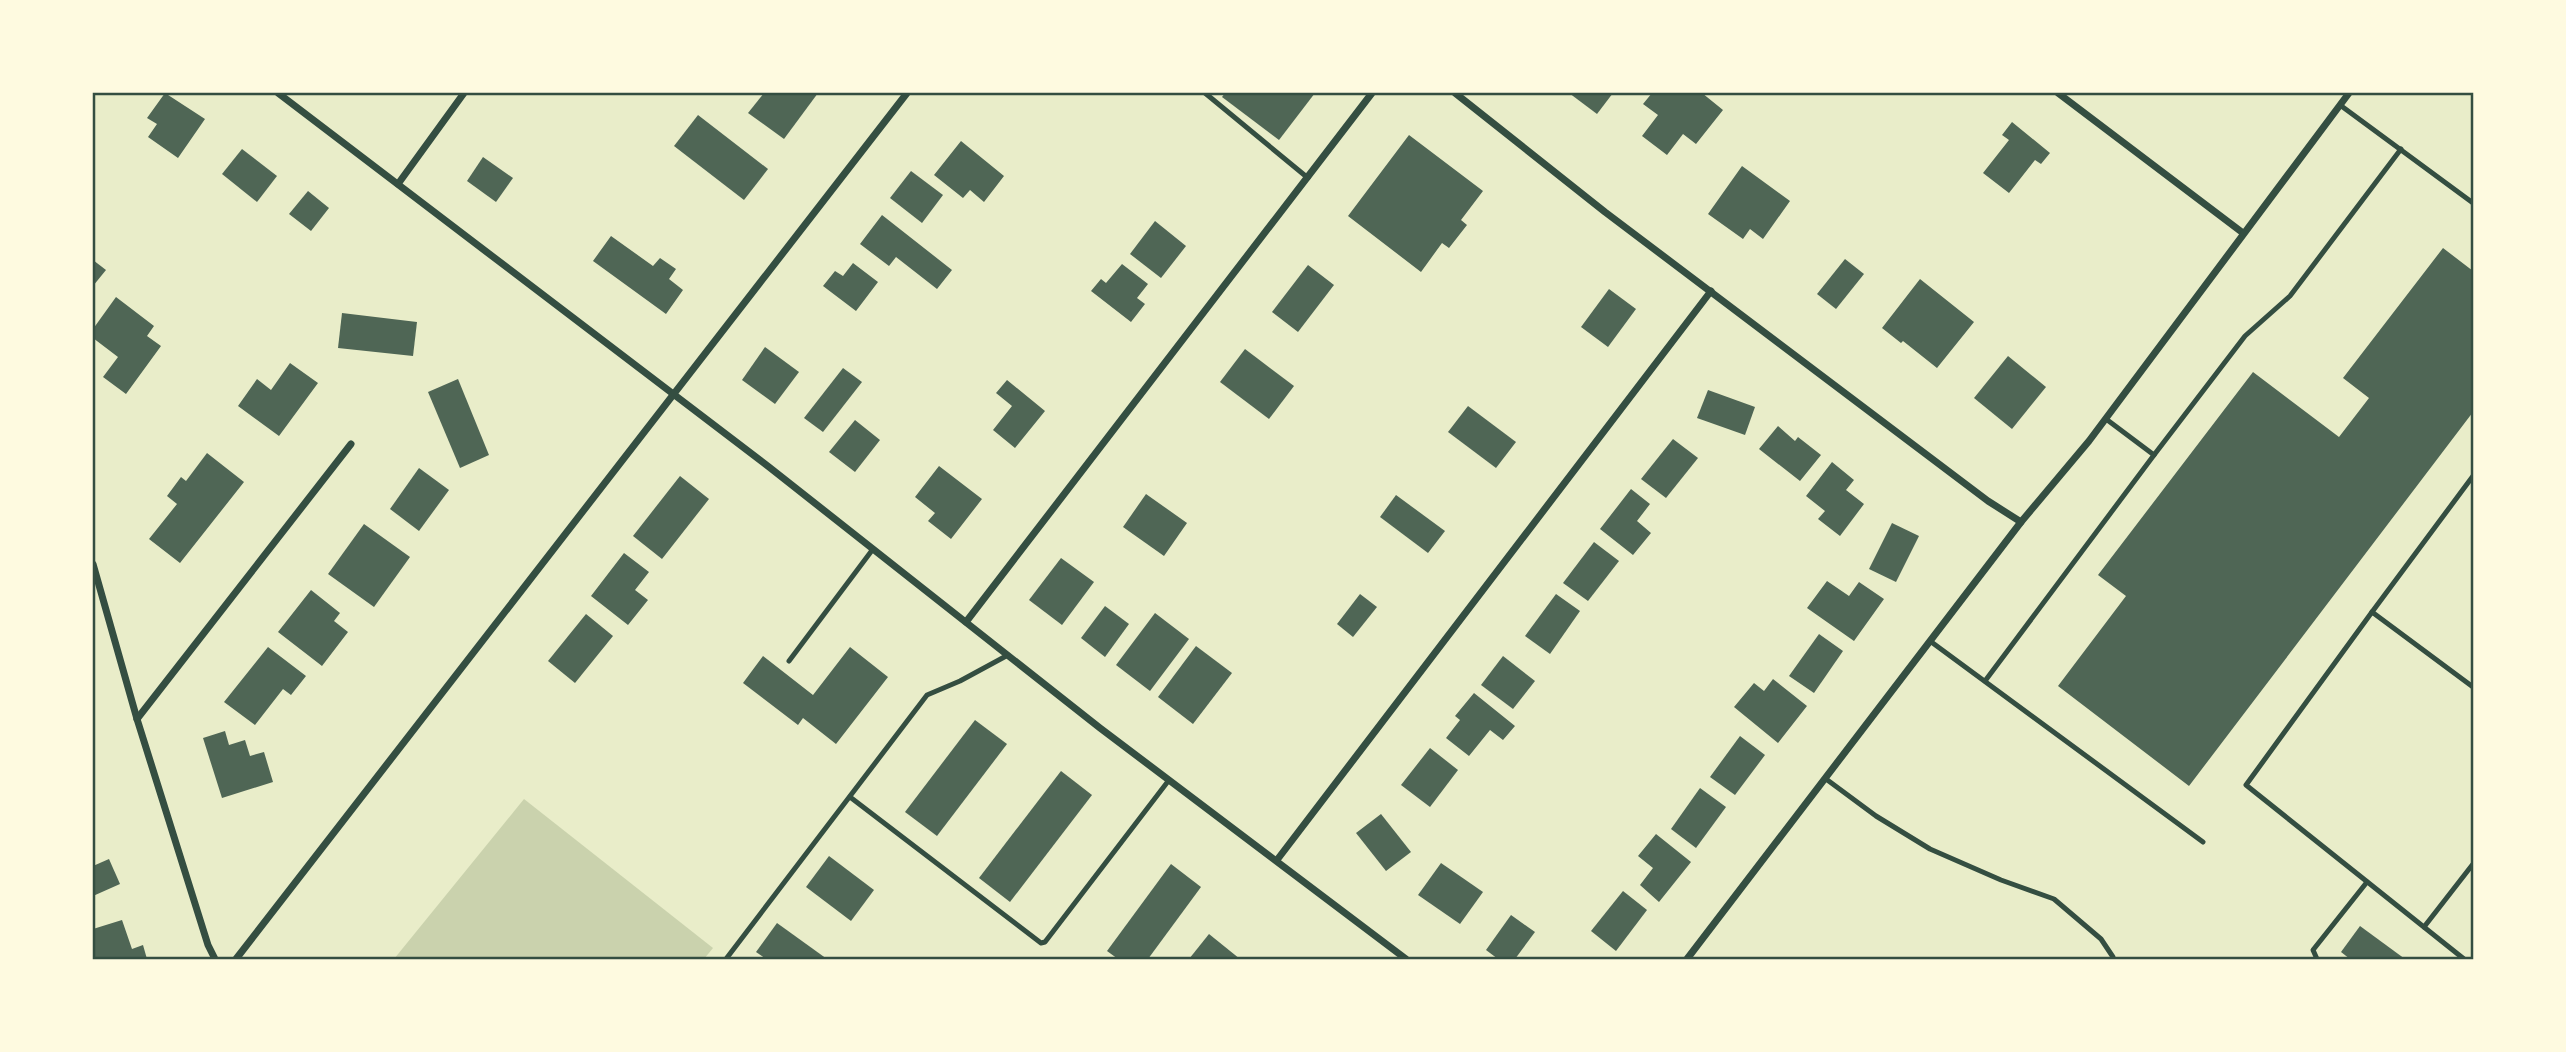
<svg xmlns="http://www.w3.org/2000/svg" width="2566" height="1052" font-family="Jost,sans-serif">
	<rect width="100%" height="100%" fill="#e9edc9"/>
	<!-- green -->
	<path fill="#cad2ad" d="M 524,799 L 713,948 L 704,959 L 394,959 Z"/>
	<!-- building -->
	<g fill="#4f6655">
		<path d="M 165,93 L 205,119 L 178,158 L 148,137 L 157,124 L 147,118 Z"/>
		<path d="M 764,93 L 818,93 L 784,139 L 748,113 Z"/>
		<path d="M 1225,93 L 1315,93 L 1279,140 L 1222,97 Z"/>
		<path d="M 1569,93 L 1613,93 L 1597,114 Z"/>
		<path d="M 1652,93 L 1702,93 L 1723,110 L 1696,144 L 1683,134 L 1667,155 L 1642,136 L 1658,115 L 1643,104 Z"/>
		<path d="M 698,115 L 768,169 L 744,200 L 674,146 Z"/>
		<path d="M 2012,122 L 2050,153 L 2041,164 L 2035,160 L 2009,193 L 1983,173 L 2009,140 L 2002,135 Z"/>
		<path d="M 1409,135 L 1483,191 L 1461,220 L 1467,225 L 1449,248 L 1442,243 L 1421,272 L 1348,216 Z"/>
		<path d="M 961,141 L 1004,176 L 984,202 L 970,190 L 963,198 L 934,175 Z"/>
		<path d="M 242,149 L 277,176 L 257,202 L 222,174 Z"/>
		<path d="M 483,157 L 513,178 L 496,202 L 467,181 Z"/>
		<path d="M 1742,166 L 1790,201 L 1763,239 L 1750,229 L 1743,239 L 1708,214 Z"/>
		<path d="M 911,171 L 943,195 L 922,223 L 890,198 Z"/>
		<path d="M 308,191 L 329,208 L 311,231 L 289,214 Z"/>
		<path d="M 882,215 L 952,270 L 937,289 L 896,257 L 889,266 L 860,244 Z"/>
		<path d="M 1155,221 L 1186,246 L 1161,278 L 1130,254 Z"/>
		<path d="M 611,236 L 653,266 L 660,258 L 676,269 L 669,279 L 683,290 L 666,314 L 593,261 Z"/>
		<path d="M 2443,248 L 2473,271 L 2473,412 L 2189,786 L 2058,686 L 2126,596 L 2098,575 L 2253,372 L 2339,437 L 2369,398 L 2343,378 Z"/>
		<path d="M 1845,259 L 1864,274 L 1836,309 L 1817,294 Z"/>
		<path d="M 93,260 L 106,270 L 93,286 Z"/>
		<path d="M 853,263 L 878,282 L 856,311 L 823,286 L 835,271 L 843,276 Z"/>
		<path d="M 1122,264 L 1148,284 L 1137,298 L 1145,304 L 1131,322 L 1091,291 L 1101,279 L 1106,283 Z"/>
		<path d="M 1308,265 L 1334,285 L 1298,332 L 1272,312 Z"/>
		<path d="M 1920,279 L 1974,322 L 1937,368 L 1903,341 L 1901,343 L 1882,328 Z"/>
		<path d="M 1609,289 L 1636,309 L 1608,347 L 1581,327 Z"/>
		<path d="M 116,297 L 154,326 L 147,336 L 161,346 L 126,394 L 103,377 L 118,357 L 93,338 L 93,329 Z"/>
		<path d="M 342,313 L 417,322 L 413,356 L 338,348 Z"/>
		<path d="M 765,347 L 799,372 L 775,404 L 742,380 Z"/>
		<path d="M 1245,349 L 1294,386 L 1269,419 L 1220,382 Z"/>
		<path d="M 2008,356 L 2046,387 L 2012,429 L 1974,398 Z"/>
		<path d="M 290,363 L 318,383 L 279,436 L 238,406 L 257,379 L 271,390 Z"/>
		<path d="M 843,368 L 862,382 L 823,432 L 804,418 Z"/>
		<path d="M 458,379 L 489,455 L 460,468 L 428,392 Z"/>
		<path d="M 1007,380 L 1045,411 L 1015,448 L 993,430 L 1012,406 L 996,393 Z"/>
		<path d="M 1708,390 L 1755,407 L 1745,435 L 1697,418 Z"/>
		<path d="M 1468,406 L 1516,442 L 1496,468 L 1448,432 Z"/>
		<path d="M 855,420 L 880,440 L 855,472 L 829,452 Z"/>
		<path d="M 1778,426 L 1795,441 L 1798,437 L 1821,455 L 1800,481 L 1759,449 Z"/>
		<path d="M 1673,439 L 1698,458 L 1666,498 L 1641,479 Z"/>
		<path d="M 207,453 L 244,482 L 180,563 L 149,539 L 177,504 L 167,496 L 181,477 L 186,481 Z"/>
		<path d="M 1832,462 L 1854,480 L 1846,490 L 1864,504 L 1840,536 L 1818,519 L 1825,511 L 1806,496 Z"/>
		<path d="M 939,466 L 982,499 L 951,539 L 928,521 L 935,513 L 915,497 Z"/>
		<path d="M 419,468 L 449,490 L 419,531 L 390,509 Z"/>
		<path d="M 680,476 L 709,499 L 662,559 L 633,536 Z"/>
		<path d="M 1631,489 L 1650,504 L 1637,521 L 1651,533 L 1633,555 L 1600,529 Z"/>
		<path d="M 1146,494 L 1187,523 L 1164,556 L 1123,527 Z"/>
		<path d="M 1396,495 L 1445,531 L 1428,553 L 1380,517 Z"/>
		<path d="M 1892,523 L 1919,536 L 1896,582 L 1869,569 Z"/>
		<path d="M 364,524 L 410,557 L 374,607 L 328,574 Z"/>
		<path d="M 1594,542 L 1619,561 L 1588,601 L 1563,583 Z"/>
		<path d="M 624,553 L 649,572 L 635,590 L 648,600 L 628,625 L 591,596 Z"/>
		<path d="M 1061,558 L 1094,582 L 1062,625 L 1029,600 Z"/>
		<path d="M 1827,581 L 1849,596 L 1859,582 L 1884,599 L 1854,641 L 1807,608 Z"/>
		<path d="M 311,590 L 340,613 L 334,621 L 348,632 L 322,666 L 278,632 Z"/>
		<path d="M 1360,594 L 1377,607 L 1353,637 L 1337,624 Z"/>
		<path d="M 1556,594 L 1580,611 L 1550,654 L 1525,636 Z"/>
		<path d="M 1105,606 L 1129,624 L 1105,657 L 1081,638 Z"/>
		<path d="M 1155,613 L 1189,639 L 1150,691 L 1116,665 Z"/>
		<path d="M 586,614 L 613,636 L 575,683 L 548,661 Z"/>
		<path d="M 1819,634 L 1843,651 L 1814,693 L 1789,676 Z"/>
		<path d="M 1196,646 L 1232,673 L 1193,724 L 1158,697 Z"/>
		<path d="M 268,647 L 306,676 L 291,695 L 283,689 L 255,725 L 224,702 Z"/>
		<path d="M 850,647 L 888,677 L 836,744 L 803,718 L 798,725 L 743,683 L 763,656 L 813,695 Z"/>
		<path d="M 1503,656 L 1535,681 L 1513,709 L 1481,685 Z"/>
		<path d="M 1773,679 L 1807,706 L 1778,743 L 1734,707 L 1754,683 L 1764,691 Z"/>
		<path d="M 1474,693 L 1515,726 L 1503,740 L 1490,730 L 1469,756 L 1446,738 L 1460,720 L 1455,716 Z"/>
		<path d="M 975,720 L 1007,744 L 937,836 L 905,812 Z"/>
		<path d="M 225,731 L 229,745 L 245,740 L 250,756 L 264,752 L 273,782 L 222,798 L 203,738 Z"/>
		<path d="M 1740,736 L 1765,755 L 1735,795 L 1710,777 Z"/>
		<path d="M 1430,748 L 1458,770 L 1430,807 L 1401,785 Z"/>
		<path d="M 1061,771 L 1092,795 L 1010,902 L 979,878 Z"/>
		<path d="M 1700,788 L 1726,807 L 1696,848 L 1671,829 Z"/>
		<path d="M 1381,814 L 1411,852 L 1386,871 L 1356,833 Z"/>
		<path d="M 1656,834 L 1691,862 L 1659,902 L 1640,885 L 1653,868 L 1638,856 Z"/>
		<path d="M 829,856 L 874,890 L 851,921 L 806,887 Z"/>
		<path d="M 109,859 L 120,884 L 93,896 L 93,866 Z"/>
		<path d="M 1441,863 L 1483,892 L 1460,924 L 1418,895 Z"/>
		<path d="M 1171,864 L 1201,887 L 1148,959 L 1118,959 L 1107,951 Z"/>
		<path d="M 1623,891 L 1647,910 L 1616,951 L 1591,931 Z"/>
		<path d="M 1511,915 L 1535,932 L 1515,959 L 1498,959 L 1486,950 Z"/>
		<path d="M 122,920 L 132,949 L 143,945 L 147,959 L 95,959 L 93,929 Z"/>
		<path d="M 777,923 L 827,959 L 766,959 L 756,952 Z"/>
		<path d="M 2360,926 L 2405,959 L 2350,959 L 2341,952 Z"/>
		<path d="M 1209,934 L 1240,959 L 1189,959 Z"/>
	</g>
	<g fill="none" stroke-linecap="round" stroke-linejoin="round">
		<!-- service -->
		<g stroke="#344e41" stroke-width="5">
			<path d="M 1205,93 L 1308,178"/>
			<path d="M 2340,105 L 2473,203"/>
			<path d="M 2106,419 L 2154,455 L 2245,336 L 2290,296 L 2401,149"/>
			<path d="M 2372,612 L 2473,476"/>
			<path d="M 1930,641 L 2203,842"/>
			<path d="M 789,661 L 873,549"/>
			<path d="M 1985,681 L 2154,455"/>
			<path d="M 1826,779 L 1876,816 L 1930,849 L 2001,880 L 2054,899 L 2101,939 L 2113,957 L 2112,959"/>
			<path d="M 850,797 L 1041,943 L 1045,942 L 1169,780"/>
			<path d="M 2424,927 L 2473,864"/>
			<path d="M 726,959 L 927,695 L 960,681 L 1008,655"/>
			<path d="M 2317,959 L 2313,950 L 2367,882"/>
			<path d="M 2464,959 L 2246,785 L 2372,612 L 2473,687"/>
		</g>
		<!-- minor -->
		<g stroke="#344e41" stroke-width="7">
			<path d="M 278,93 L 769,467 L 1100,728 L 1406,959"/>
			<path d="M 1455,93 L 1605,212 L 1988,501 L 2021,522"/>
			<path d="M 2058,93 L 2243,233"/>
			<path d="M 398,184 L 464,93"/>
			<path d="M 93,564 L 137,719 L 208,945 L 215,959"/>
			<path d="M 966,622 L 1372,93"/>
			<path d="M 137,719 L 351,444"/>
			<path d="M 1277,860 L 1711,291"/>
			<path d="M 236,959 L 907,93"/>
			<path d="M 1687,959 L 2021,522 L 2089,441 L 2349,93"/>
		</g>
	</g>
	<!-- border -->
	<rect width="2566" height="1052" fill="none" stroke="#fefae0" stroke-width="189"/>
	<rect x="94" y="94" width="2378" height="864" fill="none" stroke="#344e41" stroke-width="2.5"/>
</svg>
